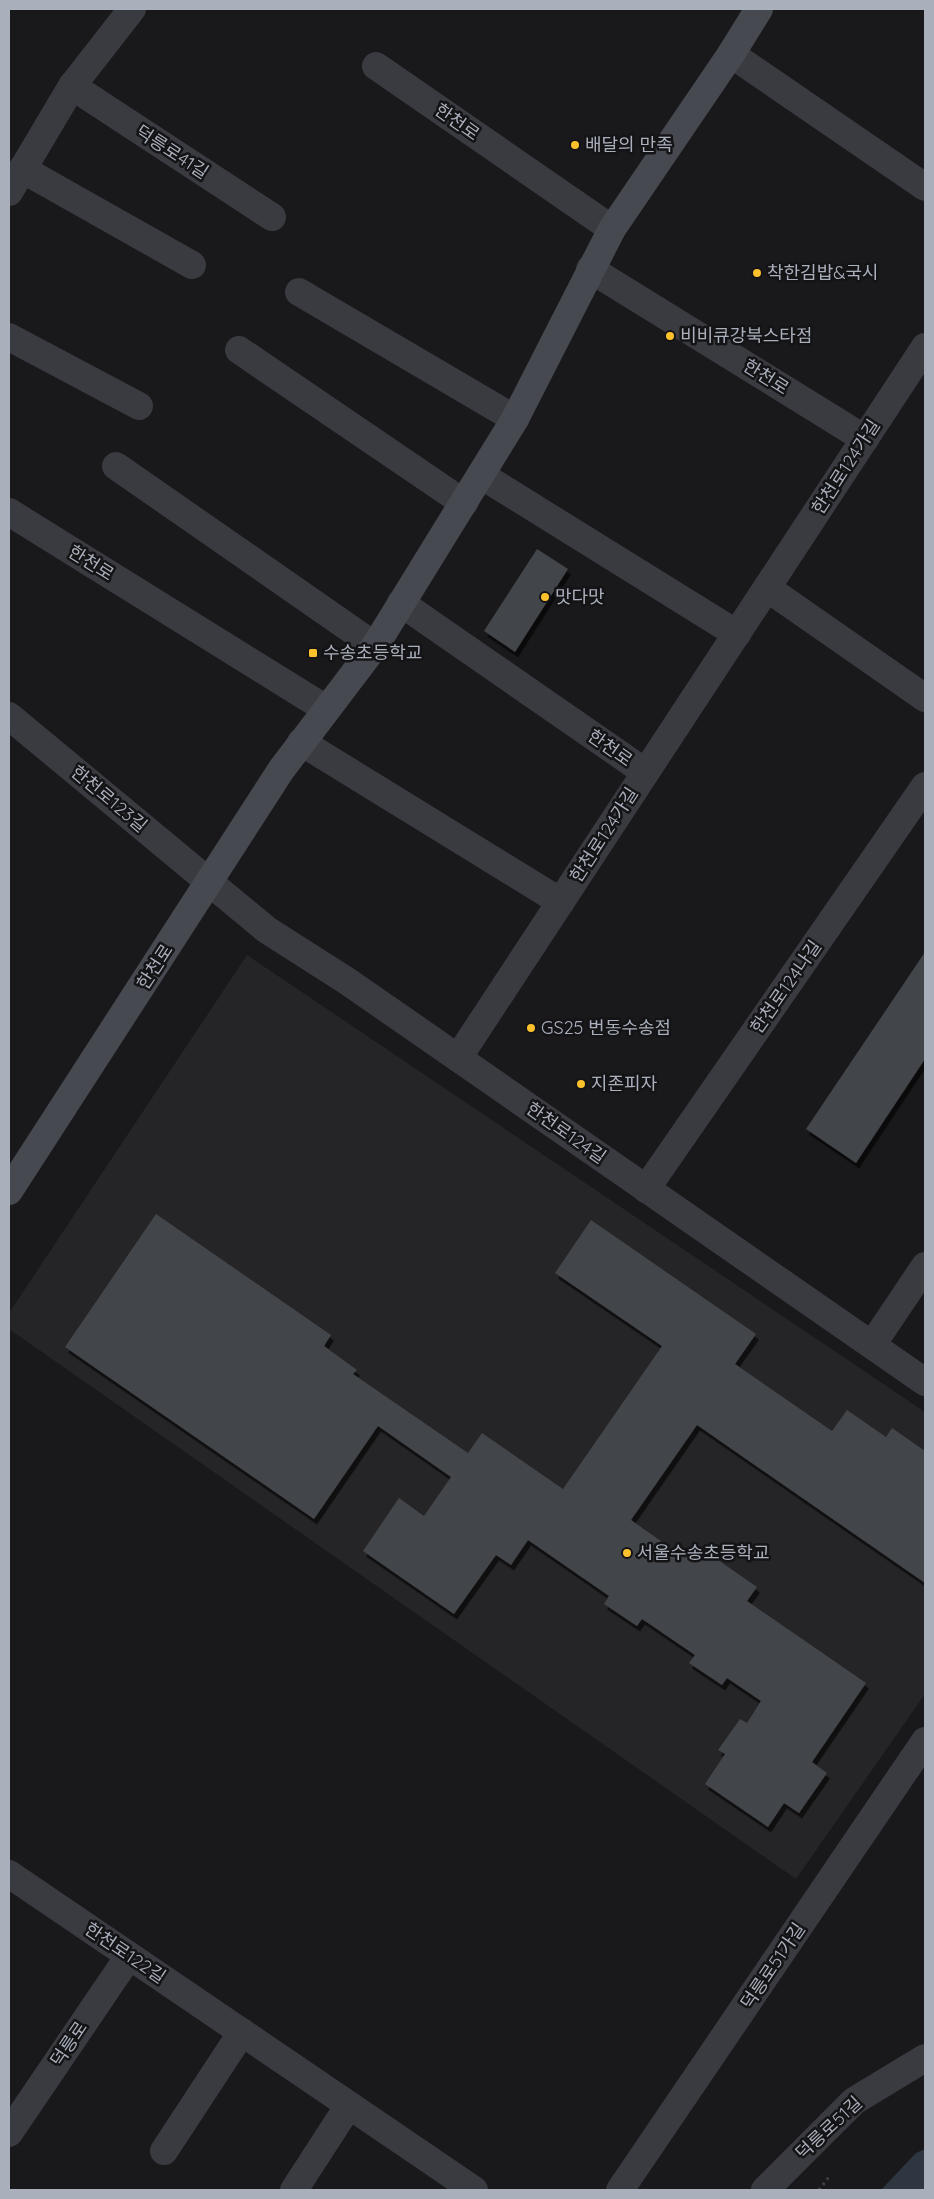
<svg xmlns="http://www.w3.org/2000/svg" width="934" height="2199" font-family="Quicksand,'Noto Sans KR',sans-serif">
	<defs>
		<filter id="shadow"><feDropShadow dx="3" dy="5.5" stdDeviation="0" flood-color="#0009"/></filter>
	</defs>
	<rect width="100%" height="100%" fill="#19191b"/>
	<!-- built -->
	<path fill="#252528" d="M 247,955 L 925,1412 L 925,1694 L 796,1879 L 9,1329 L 9,1313 Z"/>
	<!-- water -->
	<path fill="#2e3741" d="M 925,2149 L 925,2190 L 881,2190 L 916,2153 Z"/>
	<!-- building -->
	<g fill="#434448" filter="url(#shadow)">
		<path d="M 537,549 L 568,569 L 515,652 L 484,631 Z"/>
		<path d="M 925,952 L 925,1059 L 856,1163 L 806,1129 Z"/>
		<path d="M 156,1214 L 331,1335 L 324,1346 L 357,1370 L 353,1374 L 468,1453 L 482,1433 L 563,1489 L 662,1346 L 555,1273 L 591,1220 L 756,1334 L 735,1364 L 832,1431 L 847,1410 L 886,1437 L 892,1428 L 925,1451 L 925,1583 L 697,1425 L 631,1520 L 685,1558 L 695,1544 L 757,1587 L 747,1601 L 866,1683 L 812,1762 L 827,1773 L 799,1813 L 784,1803 L 768,1827 L 705,1784 L 725,1754 L 718,1750 L 740,1719 L 747,1723 L 761,1701 L 727,1678 L 722,1685 L 689,1663 L 695,1655 L 642,1619 L 637,1626 L 604,1604 L 609,1596 L 528,1540 L 511,1565 L 496,1555 L 454,1614 L 363,1551 L 399,1498 L 424,1516 L 451,1477 L 378,1426 L 314,1519 L 65,1347 Z"/>
	</g>
	<g fill="none" stroke-linecap="round" stroke-linejoin="round">
		<!-- path -->
		<path stroke="#3f4148" stroke-width="3" stroke-dasharray="2.5 4" stroke-linecap="butt" d="M 819,2190 L 829,2177"/>
		<!-- minor -->
		<g stroke="#3a3a41" stroke-width="28">
			<path d="M 731,54 L 925,187"/>
			<path d="M 376,66 L 612,229"/>
			<path d="M 72,86 L 272,217"/>
			<path d="M 22,169 L 192,265"/>
			<path d="M 9,192 L 72,86 L 132,9"/>
			<path d="M 590,269 L 865,439"/>
			<path d="M 299,292 L 515,419"/>
			<path d="M 9,337 L 139,406"/>
			<path d="M 239,350 L 464,503"/>
			<path d="M 116,466 L 375,646"/>
			<path d="M 481,475 L 737,634"/>
			<path d="M 9,512 L 326,709"/>
			<path d="M 767,588 L 925,698"/>
			<path d="M 401,603 L 645,772"/>
			<path d="M 9,716 L 267,930 L 347,981 L 925,1382"/>
			<path d="M 301,742 L 561,902"/>
			<path d="M 458,1058 L 925,347"/>
			<path d="M 646,1189 L 925,786"/>
			<path d="M 872,1345 L 925,1266"/>
			<path d="M 9,1874 L 474,2190"/>
			<path d="M 9,2133 L 129,1956"/>
			<path d="M 164,2151 L 242,2032"/>
			<path d="M 294,2190 L 349,2105"/>
			<path d="M 620,2190 L 925,1741"/>
			<path d="M 765,2190 L 854,2101 L 925,2058"/>
		</g>
		<!-- secondary -->
		<path stroke="#474951" stroke-width="28" d="M 9,1191 L 281,770 L 375,646 L 515,419 L 612,229 L 731,54 L 759,9"/>
	</g>
	<!-- markers -->
	<g fill="#fec12e" stroke="#141416" stroke-width="2">
		<circle cx="575" cy="145" r="5"/>
		<circle cx="757" cy="273" r="5"/>
		<circle cx="670" cy="336" r="5"/>
		<circle cx="545" cy="597" r="5"/>
		<rect x="308" y="648" width="10" height="10" rx="2.5"/>
		<circle cx="531" cy="1028" r="5"/>
		<circle cx="581" cy="1084" r="5"/>
		<circle cx="627" cy="1553" r="5"/>
	</g>
	<g text-anchor="middle" stroke-width="5" stroke-linejoin="round" paint-order="stroke">
		<!-- street labels -->
		<g font-size="18" fill="#aaafbc" stroke="#141416">
			<text transform="translate(457 122) rotate(35)" y="6">한천로</text>
			<text transform="translate(172 152) rotate(33)" y="6">덕릉로41길</text>
			<text transform="translate(766 377) rotate(32)" y="6">한천로</text>
			<text transform="translate(846 467) rotate(-57)" y="6">한천로124가길</text>
			<text transform="translate(91 563) rotate(32)" y="6">한천로</text>
			<text transform="translate(610 748) rotate(35)" y="6">한천로</text>
			<text transform="translate(109 799) rotate(40)" y="6">한천로123길</text>
			<text transform="translate(604 835) rotate(-57)" y="6">한천로124가길</text>
			<text transform="translate(155 967) rotate(-57)" y="6">한천로</text>
			<text transform="translate(786 987) rotate(-55)" y="6">한천로124나길</text>
			<text transform="translate(566 1133) rotate(35)" y="6">한천로124길</text>
			<text transform="translate(125 1953) rotate(34)" y="6">한천로122길</text>
			<text transform="translate(773 1966) rotate(-56)" y="6">덕릉로51가길</text>
			<text transform="translate(69 2044) rotate(-56)" y="6">덕릉로</text>
			<text transform="translate(829 2128) rotate(-43)" y="6">덕릉로51길</text>
		</g>
		<!-- poi labels -->
		<g font-size="18" fill="#aaafbc" stroke="#141416" text-anchor="start">
			<text x="585" y="151">배달의 만족</text>
			<text x="767" y="279">착한김밥&amp;국시</text>
			<text x="680" y="342">비비큐강북스타점</text>
			<text x="555" y="603">맛다맛</text>
			<text x="323" y="659">수송초등학교</text>
			<text x="541" y="1034">GS25 번동수송점</text>
			<text x="591" y="1090">지존피자</text>
			<text x="637" y="1559">서울수송초등학교</text>
		</g>
	</g>
	<!-- border -->
	<rect width="934" height="2199" fill="none" stroke="#aaafbc" stroke-width="20"/>
</svg>
